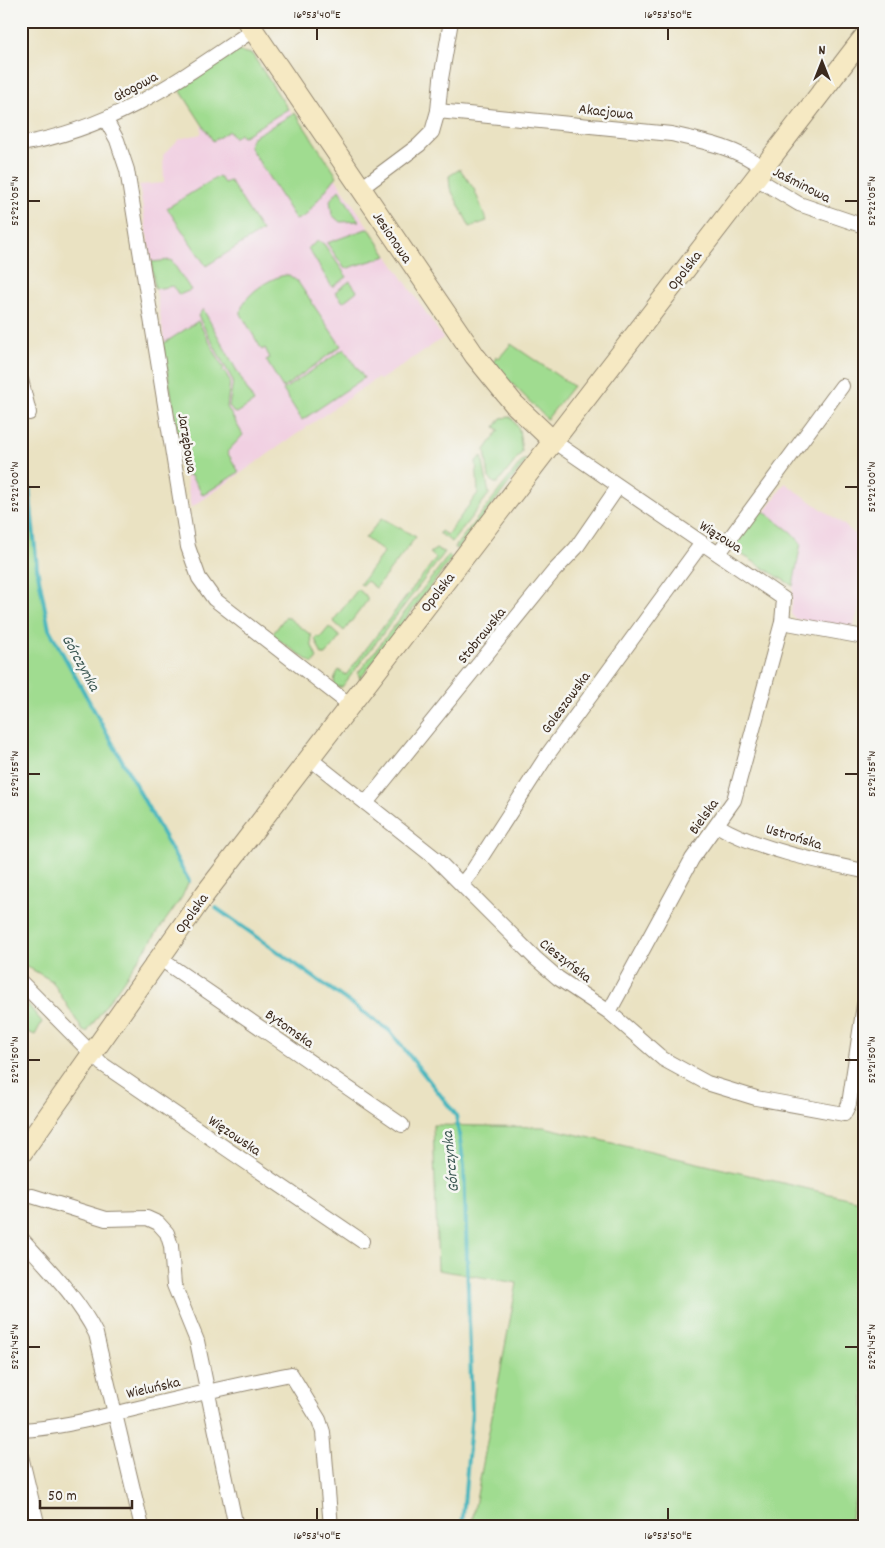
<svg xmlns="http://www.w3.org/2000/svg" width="885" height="1548" font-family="Dekko,sans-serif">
	<rect width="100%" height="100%" fill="#f6f6f2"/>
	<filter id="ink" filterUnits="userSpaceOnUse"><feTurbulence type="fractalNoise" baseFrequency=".02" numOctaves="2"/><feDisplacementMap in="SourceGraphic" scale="10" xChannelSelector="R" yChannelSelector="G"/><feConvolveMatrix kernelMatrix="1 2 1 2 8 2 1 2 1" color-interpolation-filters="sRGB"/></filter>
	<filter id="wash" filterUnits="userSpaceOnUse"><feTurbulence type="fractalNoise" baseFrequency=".0096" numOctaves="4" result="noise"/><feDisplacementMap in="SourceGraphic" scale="20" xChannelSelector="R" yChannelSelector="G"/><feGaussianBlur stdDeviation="1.12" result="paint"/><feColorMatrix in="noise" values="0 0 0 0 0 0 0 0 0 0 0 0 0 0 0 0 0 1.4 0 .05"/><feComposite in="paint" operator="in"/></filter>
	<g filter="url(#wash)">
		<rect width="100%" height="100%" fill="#eae2c2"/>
		<!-- built -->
		<g fill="#f1d0e2">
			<path d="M 237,51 L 252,54 L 443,338 L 380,380 L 377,378 L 191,508 L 139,185 L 164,183 L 163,155 L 179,139 L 201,134 L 202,124 L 180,90 Z"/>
			<path d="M 785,483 L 843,524 L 864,542 L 864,591 L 853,629 L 795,619 L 791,614 L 793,586 L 736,551 L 734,545 L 759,508 L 765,512 Z"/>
		</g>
		<!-- green -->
		<g fill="#a0dc90" stroke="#6e8357">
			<path d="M 237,51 L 252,54 L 288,109 L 242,137 L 240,134 L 234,138 L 229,131 L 213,141 L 180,90 Z"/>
			<path d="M 295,113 L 337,176 L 305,216 L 296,220 L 249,146 L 253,137 Z"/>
			<path d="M 460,169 L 474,189 L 487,221 L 470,227 L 450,188 L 449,176 Z"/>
			<path d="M 219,176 L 224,183 L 230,181 L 262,231 L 206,266 L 167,208 Z"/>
			<path d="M 339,190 L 359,221 L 340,222 L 332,215 L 330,200 Z"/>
			<path d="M 369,228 L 387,256 L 345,269 L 327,243 Z"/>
			<path d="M 318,241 L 324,244 L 347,277 L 332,287 L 308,248 Z"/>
			<path d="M 171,260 L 191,290 L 179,295 L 173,286 L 155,289 L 151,262 Z"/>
			<path d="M 289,275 L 298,282 L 341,346 L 283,388 L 266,360 L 270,358 L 265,348 L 262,350 L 241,314 C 239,297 274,274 289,275 Z"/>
			<path d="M 350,281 L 357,291 L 343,302 L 335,292 Z"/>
			<path d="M 203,309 L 254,402 L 237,413 L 233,412 L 229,406 L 233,381 L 198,316 Z"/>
			<path d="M 198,321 L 224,369 L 222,371 L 225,372 L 230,381 L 227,407 L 243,435 L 227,452 L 239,472 L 203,495 L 190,475 L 185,476 L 163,344 Z"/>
			<path d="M 511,344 L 573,386 L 547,419 L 493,364 L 496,356 L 499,358 Z"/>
			<path d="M 344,349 L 364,378 L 302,420 L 283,390 Z"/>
			<path d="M 511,417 L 519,429 L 522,452 L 498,483 L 494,483 L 489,478 L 485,450 L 499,430 L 495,427 L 501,418 Z"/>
			<path d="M 21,432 L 27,465 L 37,568 L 49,629 L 189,881 L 182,897 L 87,1032 L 83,1031 L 52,981 L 21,963 Z"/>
			<path d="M 482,456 L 489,494 L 452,542 L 439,533 L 441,531 L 447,535 L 478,493 L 476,461 Z"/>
			<path d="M 523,460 L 527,460 L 458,549 L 454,548 Z"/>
			<path d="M 759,508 L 791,532 L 801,543 L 793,586 L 736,551 L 734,545 L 736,540 Z"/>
			<path d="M 382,518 L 416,537 L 376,588 L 367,581 L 363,585 L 360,584 L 384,552 L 365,538 Z"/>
			<path d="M 436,549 L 445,552 L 342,687 L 335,687 C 333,680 335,676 339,670 L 346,675 L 436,558 L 430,553 Z"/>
			<path d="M 449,555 L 452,558 L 360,679 L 358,673 Z"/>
			<path d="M 358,589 L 367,597 L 367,601 L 344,631 L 333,621 Z"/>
			<path d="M 286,616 L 311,635 L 312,646 L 317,658 L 313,664 L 272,635 Z"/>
			<path d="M 329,627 L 340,637 L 326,655 L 322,655 L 315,639 L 317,636 L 320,638 Z"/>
			<path d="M 21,996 L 42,1022 L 35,1035 L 21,1029 Z"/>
			<path d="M 433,1125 L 544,1127 L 864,1202 L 864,1456 L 849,1527 L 471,1527 L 517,1283 L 438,1270 Z"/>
		</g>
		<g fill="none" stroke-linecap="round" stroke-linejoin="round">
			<!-- stream -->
			<g stroke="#47b6be" stroke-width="4">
				<path d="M 21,432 L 27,465 L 37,568 L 49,629 L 189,881"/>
				<path d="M 216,908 L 390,1031 L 456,1115 L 464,1166 L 472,1412 L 462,1527"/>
			</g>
		</g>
	</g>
	<g filter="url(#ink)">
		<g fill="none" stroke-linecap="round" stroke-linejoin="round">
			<defs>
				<g id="street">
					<path d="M 438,111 L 671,134 C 702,141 738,148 763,168"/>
					<path d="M 106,120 L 117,140 L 127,170 L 188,547 L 199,578 L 214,599 L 350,705"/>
					<path d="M 21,144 C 112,129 179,80 253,30"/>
					<path d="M 756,178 L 799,204 L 864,226"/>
					<path d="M 360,189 L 419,145 L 432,132 L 438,111 L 441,79 L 451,21"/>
					<path d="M 21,380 L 29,413"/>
					<path d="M 553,441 L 784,599 L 782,622 L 734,800 L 692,859 L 609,1012"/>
					<path d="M 719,553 L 842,386"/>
					<path d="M 782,622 L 864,637"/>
					<path d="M 309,758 L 435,858 L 535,958 L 558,978 L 609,1012 L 663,1059 L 707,1083 L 756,1098 L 844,1114 L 849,1104 L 864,1005"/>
					<path d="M 366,803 L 554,571 L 576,548 L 618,487"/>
					<path d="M 717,825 C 753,848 821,862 864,871"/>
					<path d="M 462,884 L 473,870 L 548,754 L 702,543"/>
					<path d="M 159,958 L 402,1125"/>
					<path d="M 21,982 L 102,1064 L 362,1241"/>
					<path d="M 21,1197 L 32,1196 L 106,1219 L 147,1218 L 158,1223 L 167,1233 L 171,1246 L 174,1285 L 197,1341 L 236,1527"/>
					<path d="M 21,1238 C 48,1268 78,1298 96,1334 L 142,1527"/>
					<path d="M 21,1430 C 61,1428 99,1417 138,1408 C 189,1396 240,1384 291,1374 L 319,1420 L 323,1432 L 331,1527"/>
					<path d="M 21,1456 L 38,1527"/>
				</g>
				<g id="secondary">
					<path d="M 247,21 L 475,356 L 514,404 L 553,441"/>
					<path d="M 21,1154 L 205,894 L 864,37"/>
				</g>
			</defs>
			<!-- street casing -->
			<use href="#street" stroke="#928670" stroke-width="16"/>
			<!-- secondary casing -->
			<use href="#secondary" stroke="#928670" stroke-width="22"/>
			<!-- street -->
			<use href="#street" stroke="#fff" stroke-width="14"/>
			<!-- secondary -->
			<use href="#secondary" stroke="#f6e9c3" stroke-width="20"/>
		</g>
	</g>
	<!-- ticks -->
	<path fill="none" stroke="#3b2a1e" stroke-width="2" d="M 317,28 L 317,40M 668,28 L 668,40M 28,201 L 40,201M 845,201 L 858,201M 28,487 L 40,487M 845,487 L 858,487M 28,774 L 40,774M 845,774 L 858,774M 28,1060 L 40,1060M 845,1060 L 858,1060M 28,1347 L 40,1347M 845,1347 L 858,1347M 317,1508 L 317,1520M 668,1508 L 668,1520"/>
	<g text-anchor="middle" stroke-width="5" stroke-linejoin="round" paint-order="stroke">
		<!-- street labels -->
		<g font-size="15" fill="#3b2a1e" stroke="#f6f6f2">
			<text transform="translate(135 86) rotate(-28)" y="5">Głogowa</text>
			<text transform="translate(606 111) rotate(6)" y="5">Akacjowa</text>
			<text transform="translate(802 184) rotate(27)" y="5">Jaśminowa</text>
			<text transform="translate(393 237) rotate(56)" y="5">Jesionowa</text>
			<text transform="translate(684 270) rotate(-52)" y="5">Opolska</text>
			<text transform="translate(188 443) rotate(81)" y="5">Jarzębowa</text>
			<text transform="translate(721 536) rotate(32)" y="5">Wiązowa</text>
			<text transform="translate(437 592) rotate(-52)" y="5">Opolska</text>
			<text transform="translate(481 635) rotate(-51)" y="5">Stobrawska</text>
			<text transform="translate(565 702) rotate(-54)" y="5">Goleszowska</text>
			<text transform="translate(703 816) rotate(-54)" y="5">Bielska</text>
			<text transform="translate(794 836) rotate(17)" y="5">Ustrońska</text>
			<text transform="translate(191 913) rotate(-54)" y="5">Opolska</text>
			<text transform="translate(566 960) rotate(38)" y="5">Cieszyńska</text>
			<text transform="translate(290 1028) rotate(35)" y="5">Bytomska</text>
			<text transform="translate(235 1135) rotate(34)" y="5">Więzowska</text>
			<text transform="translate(153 1387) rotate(-13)" y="5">Wieluńska</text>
		</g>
		<!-- water labels -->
		<g font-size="16" font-style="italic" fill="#3f5b56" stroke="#f6f6f2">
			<text transform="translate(82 662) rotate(61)" y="6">Górczynka</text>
			<text transform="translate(449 1162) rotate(-96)" y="6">Górczynka</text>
		</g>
	</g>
	<!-- margin -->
	<rect width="885" height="1548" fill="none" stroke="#f6f6f2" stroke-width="55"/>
	<!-- north arrow -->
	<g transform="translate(822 62)" stroke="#f6f6f2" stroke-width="4" paint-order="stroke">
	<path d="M0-4L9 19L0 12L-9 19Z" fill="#3b2a1e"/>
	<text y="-8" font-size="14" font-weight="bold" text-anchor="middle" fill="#3b2a1e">N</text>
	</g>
	<!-- scale -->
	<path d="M40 1500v8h92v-8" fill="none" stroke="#3b2a1e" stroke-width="2.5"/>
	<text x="48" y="1500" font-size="15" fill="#3b2a1e" stroke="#f6f6f2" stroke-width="4" paint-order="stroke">50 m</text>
	<rect x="28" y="28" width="830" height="1492" fill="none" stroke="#3b2a1e" stroke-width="2"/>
	<g font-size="12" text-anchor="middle" fill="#3b2a1e">
		<text x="317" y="18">16°53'40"E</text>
		<text x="668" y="18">16°53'50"E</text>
		<text transform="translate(14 201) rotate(-90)" y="4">52°22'05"N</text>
		<text transform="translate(871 201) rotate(-90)" y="4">52°22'05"N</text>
		<text transform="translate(14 487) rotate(-90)" y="4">52°22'00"N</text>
		<text transform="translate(871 487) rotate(-90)" y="4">52°22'00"N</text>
		<text transform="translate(14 774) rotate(-90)" y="4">52°21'55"N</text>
		<text transform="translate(871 774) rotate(-90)" y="4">52°21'55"N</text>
		<text transform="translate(14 1060) rotate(-90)" y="4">52°21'50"N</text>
		<text transform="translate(871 1060) rotate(-90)" y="4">52°21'50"N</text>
		<text transform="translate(14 1347) rotate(-90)" y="4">52°21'45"N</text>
		<text transform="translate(871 1347) rotate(-90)" y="4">52°21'45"N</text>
		<text x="317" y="1539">16°53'40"E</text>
		<text x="668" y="1539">16°53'50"E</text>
	</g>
</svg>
